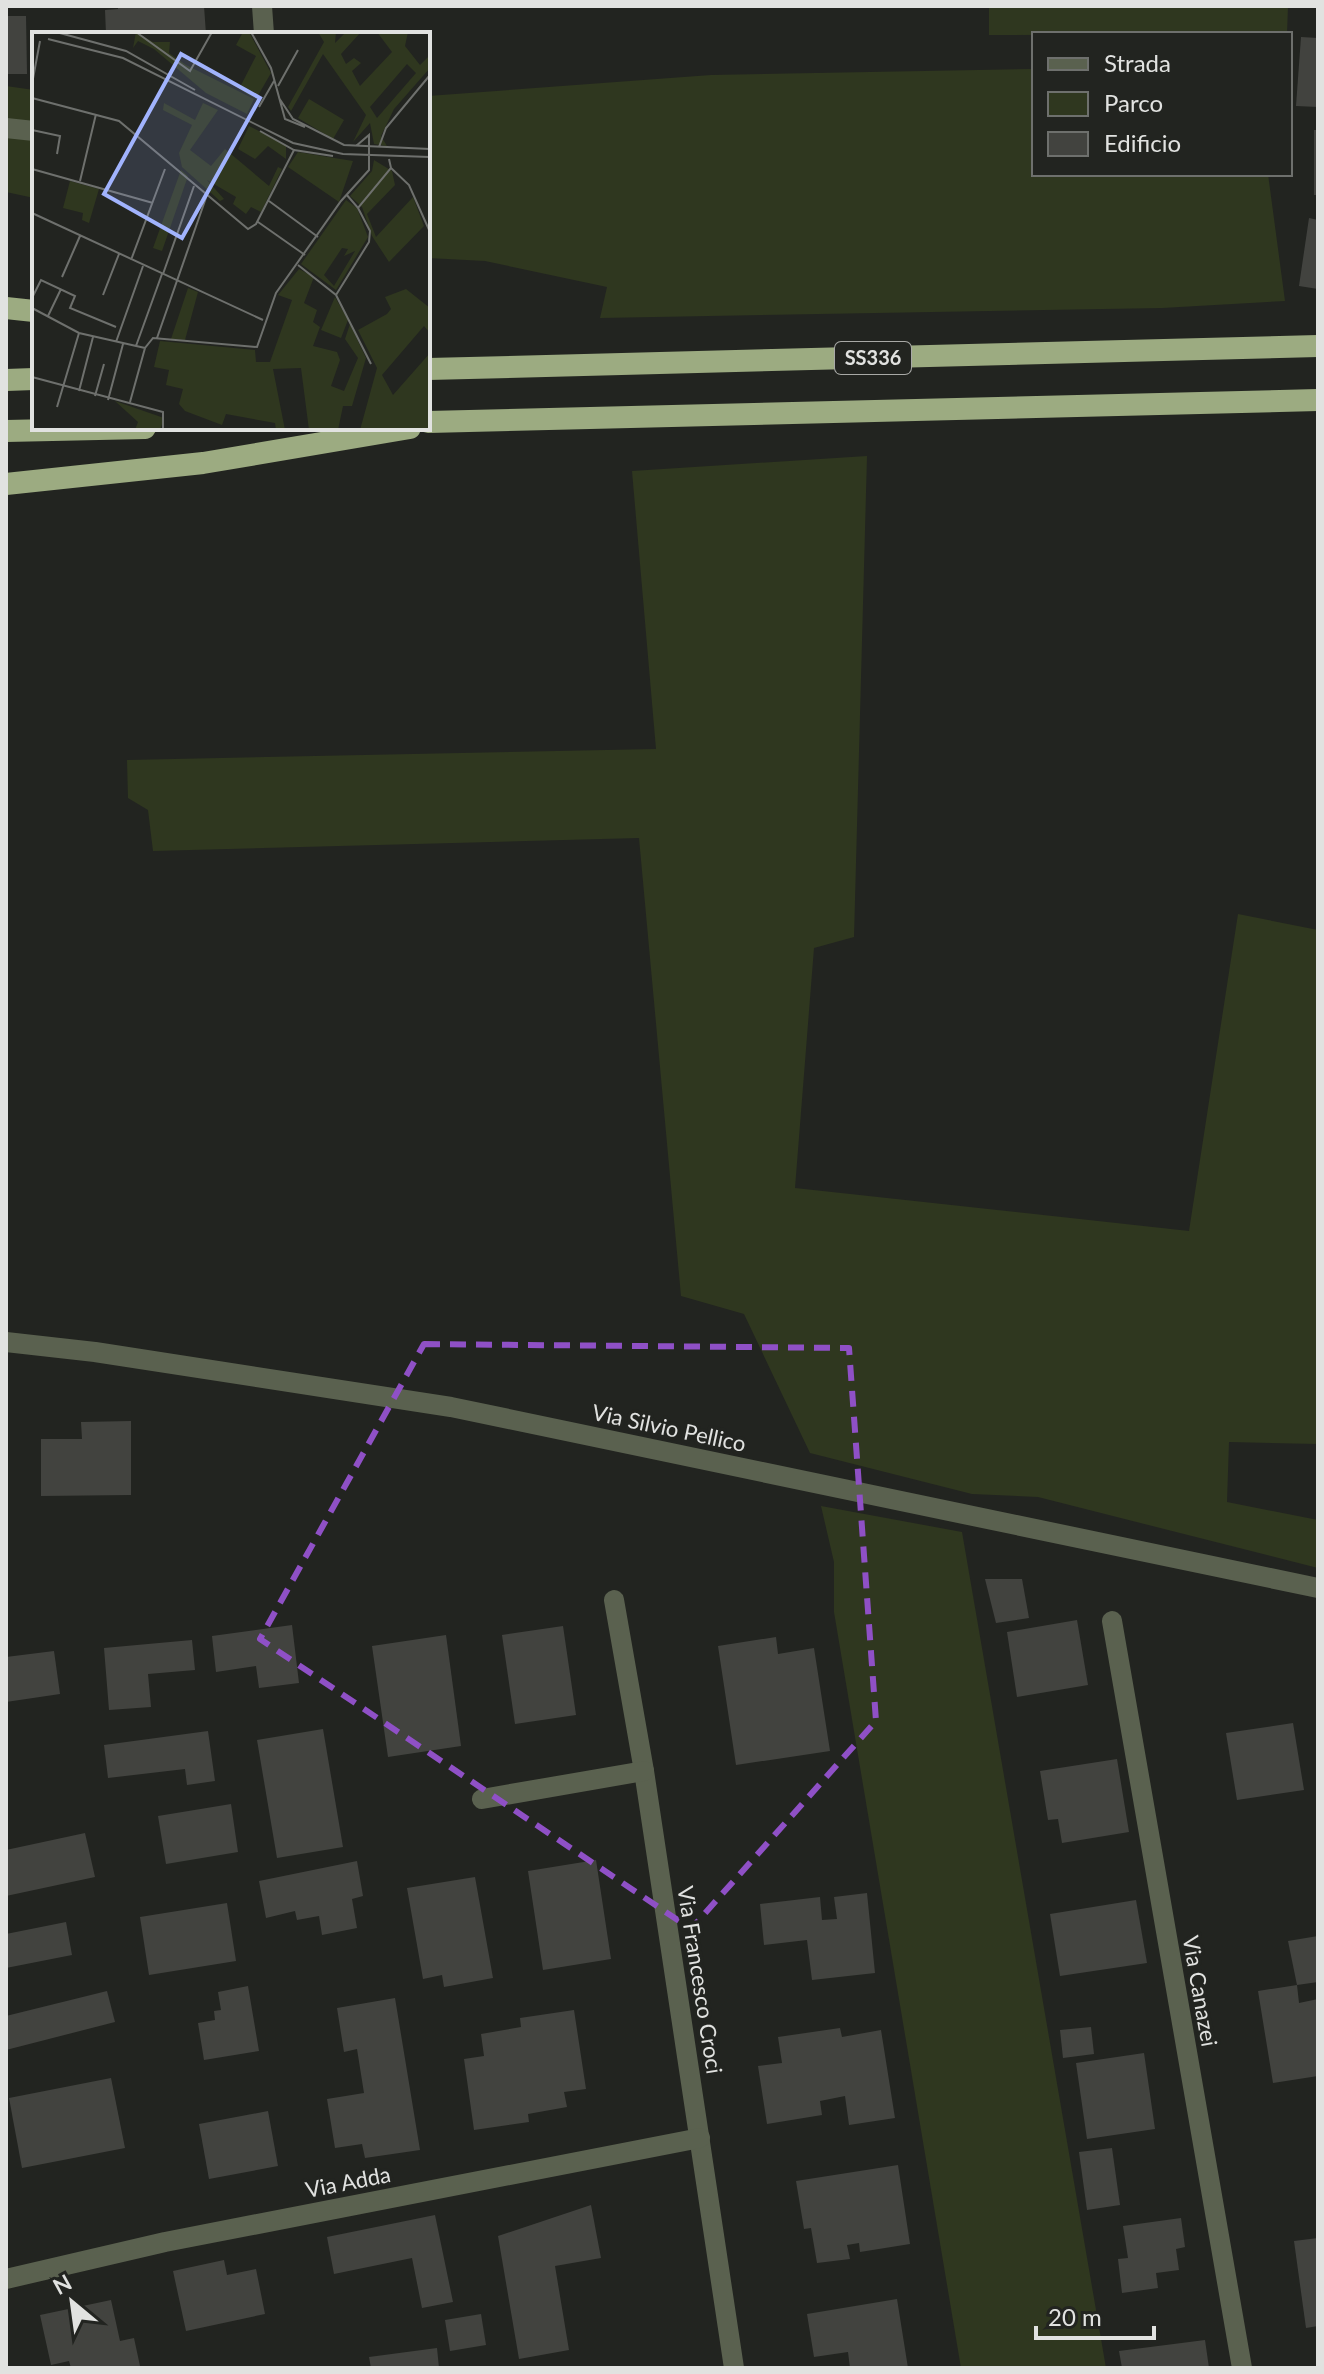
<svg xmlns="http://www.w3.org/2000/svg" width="1324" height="2374" font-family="Lato,sans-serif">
	<rect width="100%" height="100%" fill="#222420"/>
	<!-- green -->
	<g fill="#2f371f">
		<path d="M 989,6 L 1288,6 L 1287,34 L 989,35 Z"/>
		<path d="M 1034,69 L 1034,174 L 1268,174 L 1285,301 L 1162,308 L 600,318 L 607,287 L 485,261 L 428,258 L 428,96 L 711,75 Z"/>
		<path d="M 6,86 L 34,90 L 34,198 L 6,192 Z"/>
		<path d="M 867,456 L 854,937 L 814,948 L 795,1188 L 1189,1231 L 1238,914 L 1318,930 L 1318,1444 L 1229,1442 L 1227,1502 L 1318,1520 L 1318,1568 L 1038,1497 L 972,1494 L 810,1453 L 744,1314 L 681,1296 L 639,838 L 153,851 L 148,810 L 128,798 L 127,760 L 656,749 L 632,471 Z"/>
		<path d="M 821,1506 L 962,1532 L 1106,2368 L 961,2368 L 834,1612 L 834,1562 Z"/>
	</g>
	<!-- building -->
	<g fill="#42433f">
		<path d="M 118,6 L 204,6 L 206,34 L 106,34 L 105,10 L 118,9 Z"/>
		<path d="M 6,16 L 26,16 L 27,74 L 6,74 Z"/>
		<path d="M 1301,37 L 1318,38 L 1318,107 L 1296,106 Z"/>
		<rect x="1314" y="130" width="4" height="65"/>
		<path d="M 1309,218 L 1318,220 L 1318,289 L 1299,286 Z"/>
		<path d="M 131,1421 L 131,1495 L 41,1496 L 41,1439 L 82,1439 L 81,1422 Z"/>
		<path d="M 985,1579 L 1022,1579 L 1029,1618 L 996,1623 Z"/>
		<path d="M 1077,1620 L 1088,1685 L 1017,1697 L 1007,1632 Z"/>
		<path d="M 292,1625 L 299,1683 L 259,1688 L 256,1666 L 216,1672 L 212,1636 Z"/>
		<path d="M 563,1626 L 576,1715 L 515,1724 L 502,1635 Z"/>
		<path d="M 446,1635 L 461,1746 L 388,1757 L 372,1646 Z"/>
		<path d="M 776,1637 L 778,1654 L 814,1648 L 830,1751 L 736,1765 L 718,1646 Z"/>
		<path d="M 192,1640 L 195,1670 L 148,1674 L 151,1707 L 109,1710 L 104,1648 Z"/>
		<path d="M 54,1651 L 60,1694 L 6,1702 L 6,1657 Z"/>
		<path d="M 1293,1723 L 1304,1790 L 1237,1800 L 1226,1733 Z"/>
		<path d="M 323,1729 L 343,1847 L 277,1858 L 257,1740 Z"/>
		<path d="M 208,1731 L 215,1781 L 187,1785 L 185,1769 L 108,1778 L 104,1745 Z"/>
		<path d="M 1117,1759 L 1129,1832 L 1062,1843 L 1058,1819 L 1048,1820 L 1040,1771 Z"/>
		<path d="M 231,1804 L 238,1852 L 166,1864 L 158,1816 Z"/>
		<path d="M 85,1833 L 95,1877 L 6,1896 L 6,1850 Z"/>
		<path d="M 596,1860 L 611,1959 L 543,1970 L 528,1871 Z"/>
		<path d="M 357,1861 L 363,1896 L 352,1899 L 357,1928 L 322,1935 L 319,1916 L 297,1920 L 295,1911 L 266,1918 L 259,1881 Z"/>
		<path d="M 475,1877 L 493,1978 L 444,1987 L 442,1975 L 423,1979 L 407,1888 Z"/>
		<path d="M 867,1893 L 875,1973 L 812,1980 L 807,1940 L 764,1945 L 760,1904 L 820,1897 L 822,1920 L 837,1919 L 834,1897 Z"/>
		<path d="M 1136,1900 L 1147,1963 L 1060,1976 L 1050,1914 Z"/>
		<path d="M 227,1903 L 236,1961 L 149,1975 L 140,1917 Z"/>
		<path d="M 66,1922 L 72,1955 L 6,1968 L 6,1934 Z"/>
		<path d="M 1318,1936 L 1318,1982 L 1297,1985 L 1288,1941 Z"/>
		<path d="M 1297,1985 L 1299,2003 L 1318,1999 L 1318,2076 L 1273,2083 L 1258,1991 Z"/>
		<path d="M 248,1986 L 259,2051 L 204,2060 L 198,2023 L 215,2020 L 214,2011 L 221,2010 L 218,1992 Z"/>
		<path d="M 107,1991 L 115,2022 L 6,2050 L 6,2016 Z"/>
		<path d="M 395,1998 L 420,2150 L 365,2158 L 362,2144 L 335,2148 L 327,2099 L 364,2093 L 357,2049 L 344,2052 L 337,2008 Z"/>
		<path d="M 574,2010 L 586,2089 L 564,2092 L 567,2107 L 528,2114 L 529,2122 L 474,2130 L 464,2059 L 484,2056 L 481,2034 L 521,2027 L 520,2018 Z"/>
		<path d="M 1091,2027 L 1094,2054 L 1063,2058 L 1060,2030 Z"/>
		<path d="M 840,2028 L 842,2037 L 881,2030 L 895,2118 L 849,2125 L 845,2096 L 820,2101 L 822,2115 L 767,2124 L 758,2066 L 782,2063 L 778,2037 Z"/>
		<path d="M 1144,2053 L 1155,2129 L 1087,2139 L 1076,2063 Z"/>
		<path d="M 111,2078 L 125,2148 L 22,2168 L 9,2098 Z"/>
		<path d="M 268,2111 L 278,2166 L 209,2179 L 199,2124 Z"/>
		<path d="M 1112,2148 L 1120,2205 L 1087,2210 L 1079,2152 Z"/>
		<path d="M 898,2165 L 910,2244 L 860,2252 L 859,2243 L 847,2245 L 850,2259 L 817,2263 L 811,2228 L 804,2229 L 796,2181 Z"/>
		<path d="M 591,2205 L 601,2258 L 555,2266 L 569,2350 L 519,2359 L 498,2236 Z"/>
		<path d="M 435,2215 L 453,2302 L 422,2308 L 412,2258 L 334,2274 L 327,2237 Z"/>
		<path d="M 1181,2218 L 1185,2247 L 1176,2249 L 1179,2270 L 1156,2273 L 1158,2288 L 1122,2293 L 1118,2259 L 1128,2258 L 1123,2226 Z"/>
		<path d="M 1318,2238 L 1318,2326 L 1306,2328 L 1294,2241 Z"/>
		<path d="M 224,2260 L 227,2275 L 256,2269 L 265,2314 L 186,2331 L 173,2271 Z"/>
		<path d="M 897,2299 L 908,2368 L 850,2368 L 848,2352 L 814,2357 L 807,2314 Z"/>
		<path d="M 111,2300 L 120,2341 L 134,2338 L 140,2366 L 71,2368 L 69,2361 L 51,2365 L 40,2315 Z"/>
		<path d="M 481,2314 L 486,2345 L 450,2351 L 445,2320 Z"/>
		<path d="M 1205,2340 L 1209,2368 L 1122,2368 L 1119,2351 Z"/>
		<path d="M 437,2348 L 439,2368 L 371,2368 L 369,2357 Z"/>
	</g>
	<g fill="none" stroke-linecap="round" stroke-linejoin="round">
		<!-- minor -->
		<g stroke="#5a614f" stroke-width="20">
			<path d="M 262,6 L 264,34"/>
			<path d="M 6,128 L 34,131"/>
			<path d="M 6,1342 L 95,1352 L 451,1407 L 1318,1588"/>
			<path d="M 614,1600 L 644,1771 L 734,2368"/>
			<path d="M 1112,1621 L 1242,2368"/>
			<path d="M 482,1799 L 644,1771"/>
			<path d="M 6,2279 L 165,2242 L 700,2138"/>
		</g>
		<!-- trunk -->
		<g stroke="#9cab81" stroke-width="22">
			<path d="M 6,308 L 34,311"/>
			<path d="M 428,369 L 1318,346"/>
			<path d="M 6,380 L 34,379"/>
			<path d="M 428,422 L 1318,400"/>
			<path d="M 6,431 L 145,428"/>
			<path d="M 6,484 L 203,463 L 410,428"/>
		</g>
	</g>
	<!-- marked area -->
	<path fill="none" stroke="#8f50c6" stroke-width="6" stroke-dasharray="16 10" stroke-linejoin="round" d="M 424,1344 L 849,1348 L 876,1721 L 691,1929 L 260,1639 Z"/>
	<g text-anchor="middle" stroke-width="7" stroke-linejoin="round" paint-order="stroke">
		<!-- shield labels -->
		<rect fill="#222420" stroke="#a8a9a6" stroke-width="2" x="835" y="342" width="76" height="32" rx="6"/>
		<g font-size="20" font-weight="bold" fill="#e1e2e0">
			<text x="873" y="365">SS336</text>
		</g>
		<!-- street labels -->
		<g font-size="22" fill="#e1e2e0" stroke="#222420">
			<text transform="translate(669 1428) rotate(12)" y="8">Via Silvio Pellico</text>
			<text transform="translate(700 1980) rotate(81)" y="8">Via Francesco Croci</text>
			<text transform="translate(1200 1991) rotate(80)" y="8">Via Canazei</text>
			<text transform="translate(348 2182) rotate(-11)" y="8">Via Adda</text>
		</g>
	</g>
	<!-- overview -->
	<g transform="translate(32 32)">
		<rect width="398" height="398" fill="#222420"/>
		<path d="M 104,0 L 121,10 L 138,10 L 137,21 L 154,33 L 222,67 L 215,82 L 174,61 L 122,17 L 106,9 L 101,16 ZM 211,0 L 217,0 L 239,41 L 224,67 L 207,57 L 224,24 L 204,13 ZM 286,0 L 304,0 L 303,11 L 314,0 L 329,0 L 309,22 L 314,32 L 322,26 L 329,31 L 320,39 L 328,54 L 360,20 L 345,0 L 376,0 L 373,14 L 388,33 L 398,23 L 398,36 L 362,77 L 349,104 L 355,114 L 342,112 L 338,91 L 321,110 L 334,83 L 291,22 L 259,79 L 256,75 L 292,10 ZM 375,32 L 384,41 L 345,86 L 338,75 ZM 277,67 L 312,88 L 301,107 L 266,86 ZM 132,71 L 163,88 L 171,71 L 186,78 L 158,118 L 179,134 L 193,117 L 237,154 L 246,135 L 250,137 L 229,180 L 219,175 L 214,182 L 201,172 L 204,165 L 175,148 L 192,167 L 188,169 L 150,135 L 147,121 L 160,93 L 131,78 ZM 217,94 L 254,113 L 254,127 L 236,114 L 223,127 L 206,117 ZM 266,120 L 321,129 L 307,170 L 256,135 ZM 342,128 L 360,139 L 363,153 L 335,182 L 344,205 L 381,165 L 392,194 L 357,230 L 340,204 L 330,175 L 318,164 L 340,139 ZM 149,138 L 156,144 L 130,219 L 121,216 ZM 38,149 L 67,157 L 57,191 L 50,188 L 51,181 L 31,176 ZM 314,168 L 325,176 L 336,205 L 304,258 L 269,232 ZM 310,216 L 316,217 L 312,224 L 323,219 L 302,254 L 292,243 ZM 267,237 L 282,245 L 272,271 L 285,278 L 281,290 L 288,295 L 281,314 L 305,320 L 308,328 L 299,354 L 312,359 L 326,326 L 313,307 L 318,292 L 334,326 L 320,374 L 311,374 L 306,398 L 277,398 L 269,336 L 241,337 L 253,398 L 244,398 L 243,391 L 194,382 L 190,393 L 153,379 L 147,372 L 151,357 L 134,353 L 137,338 L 122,335 L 128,309 L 223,318 L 224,330 L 238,330 L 260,268 L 246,263 ZM 156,256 L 166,260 L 153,308 L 139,307 ZM 374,257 L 398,276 L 398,301 L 392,294 L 350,343 L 361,363 L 398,321 L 398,398 L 328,398 L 345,336 L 326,298 L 355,282 L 359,277 L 353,265 ZM 303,265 L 316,288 L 309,306 L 289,298 ZM 83,369 L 132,386 L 128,398 L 103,398 L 106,390 Z" fill="#2f371f" fill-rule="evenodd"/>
		<path fill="none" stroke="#6e706d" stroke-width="2" d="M 24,0 L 94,19 L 163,58M 104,0 L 158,39 L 180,0M 219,0 L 239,36 L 253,87 L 273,95M 16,7 L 91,26 L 261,111 L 311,122 L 398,125M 0,52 L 8,9M 246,54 L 266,18M 0,66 L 87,89 L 216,197 L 224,192 L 262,118M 247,66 L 261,87 L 312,113 L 398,117M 227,75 L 242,49M 0,98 L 28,104 L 25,122M 228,99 L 262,118 L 301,124M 347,115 L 354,96 L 398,43M 359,136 L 377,153 L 398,200M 0,137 L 121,171M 48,149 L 64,82M 314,162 L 326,176 L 359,136 L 357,127M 237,169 L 286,205M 0,181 L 231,288M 226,190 L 273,223M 99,228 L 133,137M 266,233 L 304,263 L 339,332M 131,242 L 162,154M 30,245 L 48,204M 71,263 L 87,222M 304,263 L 337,210 L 338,199 L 326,176M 0,266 L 9,248 L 43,264 L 38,276 L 84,295M 0,276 L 47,301 L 113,316M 16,284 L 29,257M 125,306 L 176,160M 84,310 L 111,234M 104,314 L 130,242M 0,345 L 131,380 L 131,398M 47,359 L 61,305M 63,364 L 72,332M 76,368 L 91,312M 98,370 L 113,316 L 121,306 L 225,315 L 244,261 L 309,169 L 337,138 L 337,103 L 324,114M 25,375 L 47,301"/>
		<path fill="#a1b3fd" fill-opacity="0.15" stroke="#a1b3fd" stroke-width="4" d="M 149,22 L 228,66 L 150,206 L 72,162 Z"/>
		<rect width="398" height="398" fill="none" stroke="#e1e2e0" stroke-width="4"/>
	</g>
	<!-- border -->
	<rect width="1324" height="2374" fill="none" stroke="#e1e2e0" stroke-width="16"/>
	<!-- legend -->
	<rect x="1032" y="32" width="260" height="144" fill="#222420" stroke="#6e706d" stroke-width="2"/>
	<rect x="1048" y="58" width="40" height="12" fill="#5a614f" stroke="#6e706d" stroke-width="2"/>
	<text x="1104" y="72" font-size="24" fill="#e1e2e0">Strada</text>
	<rect x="1048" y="92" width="40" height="24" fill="#2f371f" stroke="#6e706d" stroke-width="2"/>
	<text x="1104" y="112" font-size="24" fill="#e1e2e0">Parco</text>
	<rect x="1048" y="132" width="40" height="24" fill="#42433f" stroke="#6e706d" stroke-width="2"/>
	<text x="1104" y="152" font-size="24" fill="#e1e2e0">Edificio</text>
	<!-- north arrow -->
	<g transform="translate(72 2302) rotate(331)" stroke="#222420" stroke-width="6" paint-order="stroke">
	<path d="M0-6L14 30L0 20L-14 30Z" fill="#e1e2e0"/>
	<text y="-12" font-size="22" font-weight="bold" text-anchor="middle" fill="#e1e2e0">N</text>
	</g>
	<!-- scale -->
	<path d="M1036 2326v12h118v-12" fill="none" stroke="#e1e2e0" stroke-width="4"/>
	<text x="1048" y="2326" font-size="24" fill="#e1e2e0" stroke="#222420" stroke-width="6" paint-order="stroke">20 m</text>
</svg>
